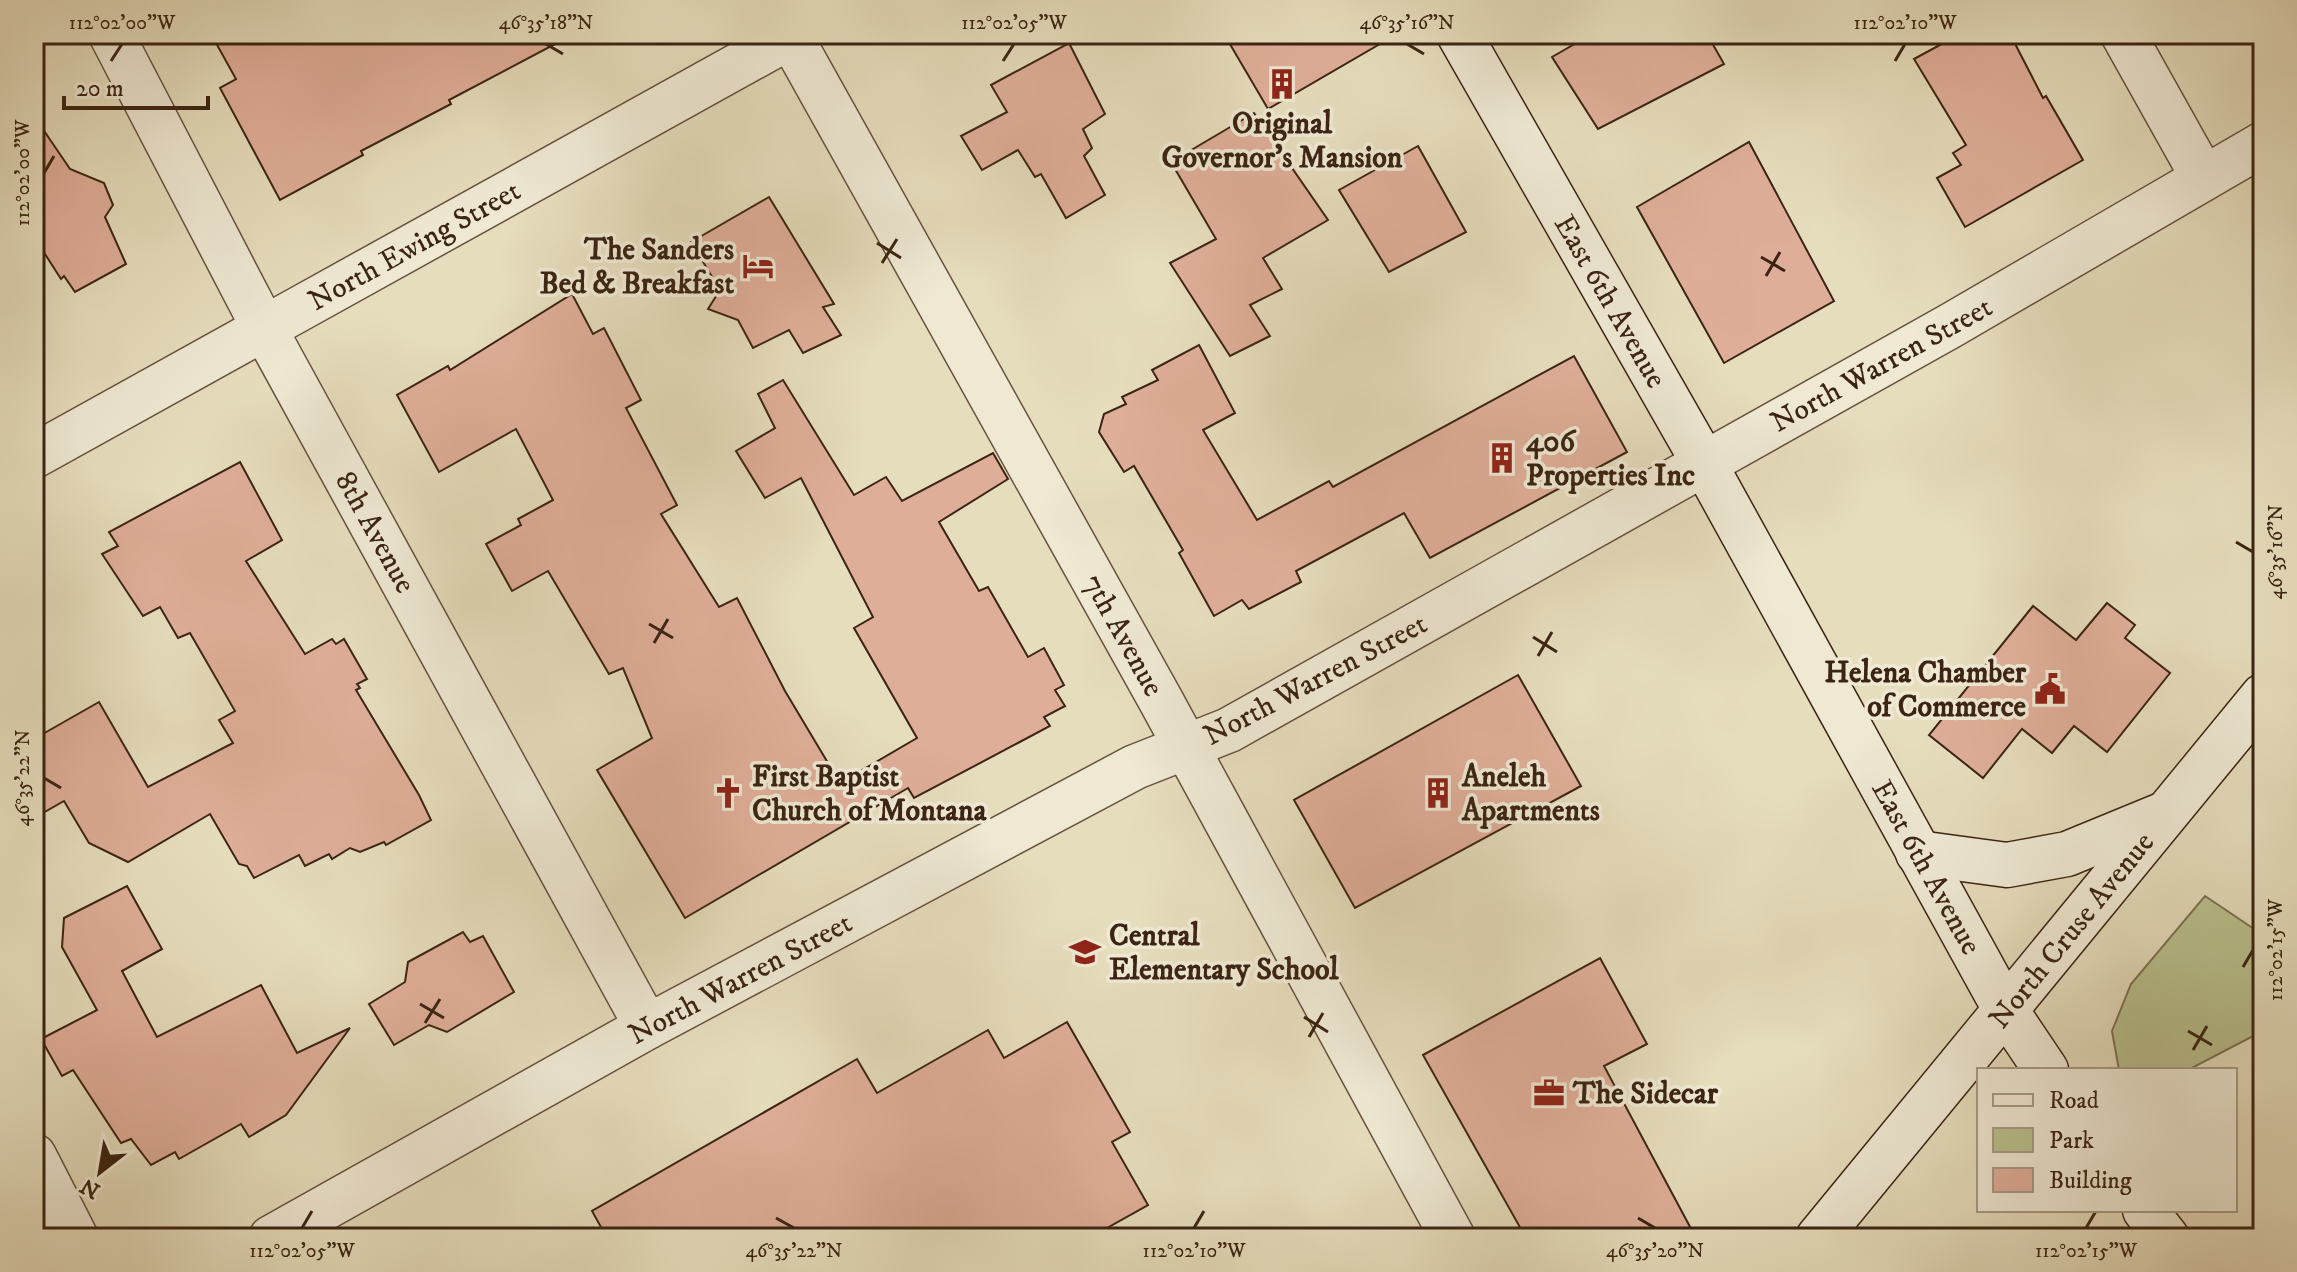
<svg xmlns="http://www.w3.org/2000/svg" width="2297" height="1272" font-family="'IM FELL DW Pica',serif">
	<rect width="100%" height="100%" fill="#e6ddbd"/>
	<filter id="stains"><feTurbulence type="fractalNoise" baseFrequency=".0025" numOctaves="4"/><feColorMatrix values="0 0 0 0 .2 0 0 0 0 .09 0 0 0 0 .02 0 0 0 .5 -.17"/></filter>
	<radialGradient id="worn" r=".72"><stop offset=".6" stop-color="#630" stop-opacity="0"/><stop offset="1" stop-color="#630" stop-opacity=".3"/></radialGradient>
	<!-- green -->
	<path fill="#b9c08e" stroke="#7a7250" stroke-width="2" d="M 2205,896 L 2263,935 L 2263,1045 L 2261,1047 L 2253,1036 L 2188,1070 L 2119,1070 L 2112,1031 L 2131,984 Z"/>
	<!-- building -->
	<g fill="#dfae99" stroke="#3b2412" stroke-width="2">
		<path d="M 211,34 L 574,34 L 449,100 L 451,104 L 361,151 L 363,155 L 280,200 L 220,88 L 236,79 Z"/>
		<path d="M 1224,34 L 1397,34 L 1268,109 Z"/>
		<path d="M 1592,34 L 1707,34 L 1724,64 L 1598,129 L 1552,57 Z"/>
		<path d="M 1960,34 L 2010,34 L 2043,98 L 2046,96 L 2083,160 L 1965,227 L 1937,178 L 1961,165 L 1953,153 L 1966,145 L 1914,59 Z"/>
		<path d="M 1069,43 L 1105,114 L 1083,129 L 1092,148 L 1084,156 L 1105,195 L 1066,218 L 1041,174 L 1035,177 L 1018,150 L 982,170 L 961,136 L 1007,112 L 991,85 Z"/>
		<path d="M 1254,113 L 1328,220 L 1263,258 L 1282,289 L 1250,305 L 1270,336 L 1230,356 L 1170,263 L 1216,239 L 1171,162 Z"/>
		<path d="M 34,116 L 70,169 L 104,183 L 113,205 L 105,217 L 126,264 L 75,292 L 64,276 L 61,279 L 43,251 L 34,247 Z"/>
		<path d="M 1749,142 L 1834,301 L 1724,363 L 1637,207 Z"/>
		<path d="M 1418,146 L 1466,232 L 1389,272 L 1339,190 Z"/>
		<path d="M 769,197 L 834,304 L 823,307 L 841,335 L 803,353 L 789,330 L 753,348 L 738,320 L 708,309 L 720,290 L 691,242 Z"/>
		<path d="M 572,294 L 593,334 L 604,328 L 641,400 L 626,408 L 677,505 L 661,514 L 719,607 L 737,598 L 785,691 L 840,783 L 917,738 L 854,628 L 873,617 L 801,478 L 765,498 L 736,451 L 775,428 L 758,394 L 783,380 L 854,495 L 886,477 L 902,501 L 993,453 L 1008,479 L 939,522 L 979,591 L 988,587 L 1028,657 L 1044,648 L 1064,685 L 1055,690 L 1065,706 L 1044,717 L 1050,726 L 914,798 L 908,788 L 685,918 L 597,770 L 652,738 L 623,668 L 609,674 L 548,571 L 512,591 L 486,544 L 521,525 L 518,519 L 553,500 L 516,429 L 439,472 L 397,395 L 448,366 L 450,370 Z"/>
		<path d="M 1199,345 L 1235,413 L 1203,430 L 1257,520 L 1329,481 L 1333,487 L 1574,356 L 1627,452 L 1430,558 L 1404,513 L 1296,571 L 1301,582 L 1249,609 L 1242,600 L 1214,616 L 1179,553 L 1183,550 L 1134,466 L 1124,472 L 1099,432 L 1104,414 L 1126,404 L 1122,397 L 1158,380 L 1152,370 Z"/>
		<path d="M 240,462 L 282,540 L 246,561 L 305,654 L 332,639 L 336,644 L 344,639 L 367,679 L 357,684 L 360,688 L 356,690 L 419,795 L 431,820 L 386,845 L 384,842 L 360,852 L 350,848 L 332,859 L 329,854 L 305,866 L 299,855 L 254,878 L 247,866 L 239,864 L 210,814 L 128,862 L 89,843 L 64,801 L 34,818 L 34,739 L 99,702 L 148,787 L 233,743 L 219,720 L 235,711 L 190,633 L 178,638 L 160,607 L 143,616 L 102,554 L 118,546 L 109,532 Z"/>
		<path d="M 2107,603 L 2135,625 L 2125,638 L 2170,673 L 2107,752 L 2074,726 L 2052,753 L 2022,729 L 1983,778 L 1929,735 L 2033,606 L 2076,640 Z"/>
		<path d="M 1518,675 L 1581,786 L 1355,908 L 1294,800 Z"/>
		<path d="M 127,886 L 162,949 L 122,971 L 157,1037 L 261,985 L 297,1053 L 350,1028 L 286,1115 L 249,1137 L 241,1124 L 179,1159 L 175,1152 L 151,1165 L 131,1139 L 121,1143 L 73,1070 L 62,1076 L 41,1039 L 97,1010 L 62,947 L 64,918 Z"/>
		<path d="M 463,932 L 470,942 L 483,936 L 514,992 L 447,1032 L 429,1025 L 394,1045 L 369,1004 L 405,982 L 408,962 Z"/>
		<path d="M 1600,958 L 1647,1044 L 1604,1066 L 1696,1238 L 1526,1238 L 1423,1055 Z"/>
		<path d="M 1067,1022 L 1130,1132 L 1112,1142 L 1148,1205 L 1089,1238 L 607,1238 L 592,1211 L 857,1059 L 877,1093 L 988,1030 L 1004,1058 Z"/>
	</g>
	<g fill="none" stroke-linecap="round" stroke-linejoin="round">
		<defs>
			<g id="street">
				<path d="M 111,34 L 264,328 L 647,1027"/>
				<path d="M 789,34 L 1160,699 L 1453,1238"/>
				<path d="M 2123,34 L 2203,177"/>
				<path d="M 34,456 L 795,34"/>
				<path d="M 34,1156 L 76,1238"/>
				<path d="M 271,1238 L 647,1027 L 1135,767 L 1229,730 L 1950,326 L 2263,144"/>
			</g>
			<g id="secondary">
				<path d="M 1459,34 L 1704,463 L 2005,1009 L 2046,1070"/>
				<path d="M 1918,853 L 2007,865 L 2067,854 L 2162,815"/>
				<path d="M 2145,1210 L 2167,1238"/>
				<path d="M 1818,1238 L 2263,696"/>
			</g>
		</defs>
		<!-- street casing -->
		<use href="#street" stroke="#66523d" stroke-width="47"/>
		<!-- secondary casing -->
		<use href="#secondary" stroke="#3b2412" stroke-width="47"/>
		<!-- street -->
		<use href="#street" stroke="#efe9d4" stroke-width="44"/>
		<!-- secondary -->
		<use href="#secondary" stroke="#efe9d4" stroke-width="44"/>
	</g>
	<!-- ticks -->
	<path fill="none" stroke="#3b2412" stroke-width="3" d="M 546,44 L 563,54M 1407,44 L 1424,54M 111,61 L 122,44M 1003,61 L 1014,44M 1895,61 L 1905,44M 44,173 L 54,156M 877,243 L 901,258M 1761,257 L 1785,271M 882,263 L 897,239M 1766,276 L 1780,252M 2236,542 L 2253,552M 649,624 L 673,638M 1533,637 L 1557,652M 654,643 L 668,619M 1538,656 L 1552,632M 44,778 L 61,788M 2243,967 L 2253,950M 420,1004 L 444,1018M 1304,1017 L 1328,1032M 425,1023 L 440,999M 2188,1031 L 2212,1045M 1309,1037 L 1323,1013M 2193,1050 L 2207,1026M 776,1218 L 794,1228M 1638,1218 L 1655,1228M 302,1228 L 312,1211M 1194,1228 L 1204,1211M 2086,1228 L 2096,1211"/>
	<!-- icons -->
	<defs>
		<symbol id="building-bare" viewBox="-9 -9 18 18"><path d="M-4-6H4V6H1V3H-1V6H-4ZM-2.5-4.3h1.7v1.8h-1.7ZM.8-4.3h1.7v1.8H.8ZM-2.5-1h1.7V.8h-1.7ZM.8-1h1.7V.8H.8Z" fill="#8f2418" stroke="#efe9d4" stroke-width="2.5" paint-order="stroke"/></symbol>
		<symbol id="hotel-bare" viewBox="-9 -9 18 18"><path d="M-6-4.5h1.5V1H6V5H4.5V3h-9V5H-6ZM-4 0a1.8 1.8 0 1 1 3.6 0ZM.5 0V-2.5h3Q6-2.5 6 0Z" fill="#8f2418" stroke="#efe9d4" stroke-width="2.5" paint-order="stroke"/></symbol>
		<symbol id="civic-bare" viewBox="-9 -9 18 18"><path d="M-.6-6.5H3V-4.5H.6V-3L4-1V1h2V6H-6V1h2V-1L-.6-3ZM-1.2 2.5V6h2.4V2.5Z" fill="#8f2418" stroke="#efe9d4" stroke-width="2.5" paint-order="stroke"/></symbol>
		<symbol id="church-bare" viewBox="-9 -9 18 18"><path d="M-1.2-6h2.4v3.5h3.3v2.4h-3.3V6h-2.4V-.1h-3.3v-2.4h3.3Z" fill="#8f2418" stroke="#efe9d4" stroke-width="2.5" paint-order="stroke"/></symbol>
		<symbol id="school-bare" viewBox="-9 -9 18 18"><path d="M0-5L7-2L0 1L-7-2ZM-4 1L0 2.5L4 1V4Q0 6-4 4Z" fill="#8f2418" stroke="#efe9d4" stroke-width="2.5" paint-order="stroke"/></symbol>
		<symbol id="office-bare" viewBox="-9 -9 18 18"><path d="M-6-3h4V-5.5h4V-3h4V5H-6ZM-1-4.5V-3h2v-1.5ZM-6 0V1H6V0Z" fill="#8f2418" stroke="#efe9d4" stroke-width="2.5" paint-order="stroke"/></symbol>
	</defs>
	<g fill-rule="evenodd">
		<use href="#building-bare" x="1260" y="62" width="44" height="44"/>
		<use href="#hotel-bare" x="736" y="244" width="44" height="44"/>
		<use href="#building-bare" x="1480" y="436" width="44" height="44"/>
		<use href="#civic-bare" x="2028" y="667" width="44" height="44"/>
		<use href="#church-bare" x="706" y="771" width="44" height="44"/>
		<use href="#building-bare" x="1416" y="771" width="44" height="44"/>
		<use href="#school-bare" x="1063" y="930" width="44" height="44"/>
		<use href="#office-bare" x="1527" y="1071" width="44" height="44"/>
	</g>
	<g text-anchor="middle" stroke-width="7" stroke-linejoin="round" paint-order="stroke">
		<!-- poi labels -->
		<g font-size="30" font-weight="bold" fill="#3b2412" stroke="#efe9d4" text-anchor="start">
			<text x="1282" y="133" text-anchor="middle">Original<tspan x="1282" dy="34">Governor's Mansion</tspan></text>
			<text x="734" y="259" text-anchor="end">The Sanders<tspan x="734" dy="34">Bed &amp; Breakfast</tspan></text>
			<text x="1526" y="451">406<tspan x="1526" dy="34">Properties Inc</tspan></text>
			<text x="2026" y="682" text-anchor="end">Helena Chamber<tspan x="2026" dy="34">of Commerce</tspan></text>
			<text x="752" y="786">First Baptist<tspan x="752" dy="34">Church of Montana</tspan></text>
			<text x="1462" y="786">Aneleh<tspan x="1462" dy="34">Apartments</tspan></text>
			<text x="1109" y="945">Central<tspan x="1109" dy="34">Elementary School</tspan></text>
			<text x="1573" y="1103">The Sidecar</text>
		</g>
		<!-- street labels -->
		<g font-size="30" fill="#3b2412" stroke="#efe9d4">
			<text transform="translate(414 245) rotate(-29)" y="10">North Ewing Street</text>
			<text transform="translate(1611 301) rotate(60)" y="10">East 6th Avenue</text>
			<text transform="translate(1881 364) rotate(-29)" y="10">North Warren Street</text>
			<text transform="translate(376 532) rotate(61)" y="10">8th Avenue</text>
			<text transform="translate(1124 635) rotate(61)" y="10">7th Avenue</text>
			<text transform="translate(1315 679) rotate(-28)" y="10">North Warren Street</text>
			<text transform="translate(1927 867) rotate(61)" y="10">East 6th Avenue</text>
			<text transform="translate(2071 930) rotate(-51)" y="10">North Cruse Avenue</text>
			<text transform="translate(740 978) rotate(-28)" y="10">North Warren Street</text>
		</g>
	</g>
	<!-- margin -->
	<rect width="2297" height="1272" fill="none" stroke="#e6ddbd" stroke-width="88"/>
	<!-- legend -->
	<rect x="1977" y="1068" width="260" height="144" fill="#efe9d4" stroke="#a79a86" stroke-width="2"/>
	<rect x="1993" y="1094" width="40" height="12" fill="#efe9d4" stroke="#a79a86" stroke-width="2"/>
	<text x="2049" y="1108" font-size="24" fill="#3b2412">Road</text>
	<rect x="1993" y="1128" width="40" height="24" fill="#b9c08e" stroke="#a79a86" stroke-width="2"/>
	<text x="2049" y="1148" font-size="24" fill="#3b2412">Park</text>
	<rect x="1993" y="1168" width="40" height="24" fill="#dfae99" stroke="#a79a86" stroke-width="2"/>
	<text x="2049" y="1188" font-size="24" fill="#3b2412">Building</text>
	<!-- north arrow -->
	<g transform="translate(100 1172) rotate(211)" stroke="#efe9d4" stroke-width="6" paint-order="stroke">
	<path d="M0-6L14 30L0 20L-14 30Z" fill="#3b2412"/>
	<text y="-12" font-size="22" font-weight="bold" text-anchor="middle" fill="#3b2412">N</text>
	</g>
	<!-- scale -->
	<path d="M64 96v12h144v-12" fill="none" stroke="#3b2412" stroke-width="4"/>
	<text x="76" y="96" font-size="24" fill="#3b2412" stroke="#efe9d4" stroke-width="6" paint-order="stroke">20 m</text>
	<rect x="44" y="44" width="2209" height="1184" fill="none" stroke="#3b2412" stroke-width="3"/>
	<g font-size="20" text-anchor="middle" fill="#3b2412">
		<text x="122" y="29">112°02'00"W</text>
		<text x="546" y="29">46°35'18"N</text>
		<text x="1014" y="29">112°02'05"W</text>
		<text x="1407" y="29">46°35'16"N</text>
		<text x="1905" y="29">112°02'10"W</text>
		<text transform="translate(22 173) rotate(-90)" y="7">112°02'00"W</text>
		<text transform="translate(2275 552) rotate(-90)" y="7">46°35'16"N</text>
		<text transform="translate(22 778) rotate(-90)" y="7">46°35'22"N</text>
		<text transform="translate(2275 950) rotate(-90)" y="7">112°02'15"W</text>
		<text x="302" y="1257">112°02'05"W</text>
		<text x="794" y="1257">46°35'22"N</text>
		<text x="1194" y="1257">112°02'10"W</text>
		<text x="1655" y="1257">46°35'20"N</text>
		<text x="2086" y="1257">112°02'15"W</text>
	</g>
	<rect width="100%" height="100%" filter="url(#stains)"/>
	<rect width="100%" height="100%" fill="url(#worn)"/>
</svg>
